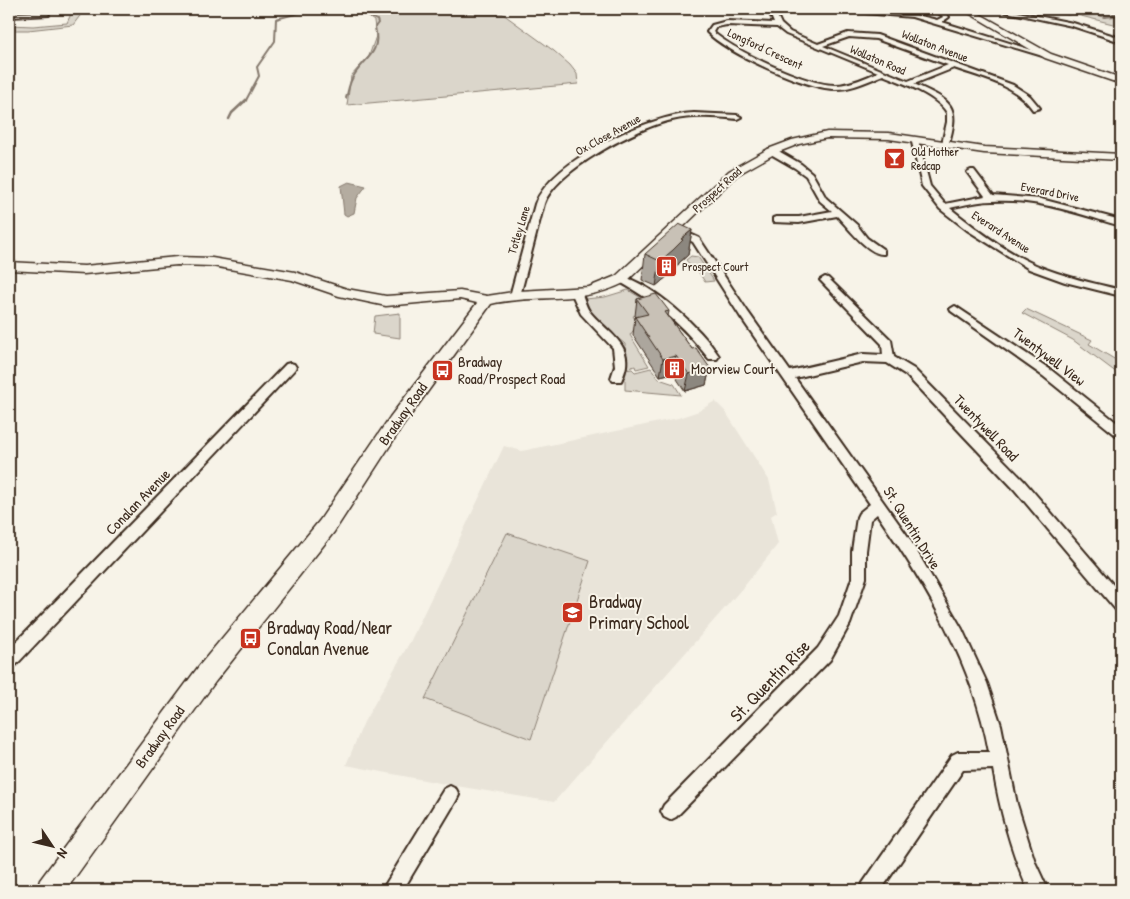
<svg xmlns="http://www.w3.org/2000/svg" width="1130" height="899" font-family="'Patrick Hand',sans-serif">
	<rect width="100%" height="100%" fill="#f7f3e8"/>
	<filter id="ink" filterUnits="userSpaceOnUse"><feTurbulence type="fractalNoise" baseFrequency=".02" numOctaves="2"/><feDisplacementMap in="SourceGraphic" scale="10" xChannelSelector="R" yChannelSelector="G"/><feConvolveMatrix kernelMatrix="1 2 1 2 8 2 1 2 1" color-interpolation-filters="sRGB"/></filter>
	<g filter="url(#ink)">
		<!-- built -->
		<path fill="#e9e4d9" d="M 715,401 L 725,411 L 769,480 L 777,512 L 771,516 L 778,544 L 746,584 L 554,802 L 450,785 L 346,765 L 364,722 L 411,640 L 504,446 L 522,451 L 678,418 L 699,411 Z"/>
		<!-- green -->
		<g fill="#dbd6cb" stroke="#8b8074">
			<path d="M 73,9 L 85,9 L 73,25 L 28,30 L 9,30 L 9,25 L 33,26 L 67,23 Z"/>
			<path d="M 1005,9 L 1104,9 L 1121,14 L 1121,26 L 1073,14 L 1068,15 L 1045,11 L 1035,14 Z"/>
			<path d="M 363,13 L 503,14 L 554,51 L 570,65 L 577,74 L 578,84 L 347,105 L 351,76 L 369,56 L 376,36 L 374,21 Z"/>
			<path d="M 691,256 L 698,257 L 714,281 L 705,282 L 696,268 L 692,268 L 686,260 Z"/>
			<path d="M 628,290 L 658,308 L 633,316 L 638,324 L 630,335 L 649,366 L 636,369 L 635,366 L 625,369 L 625,344 C 614,335 584,313 585,299 L 605,297 Z"/>
			<path d="M 1026,309 L 1092,340 L 1089,344 L 1121,363 L 1121,376 L 1073,340 L 1022,313 Z"/>
			<path d="M 400,313 L 400,338 L 373,334 L 375,316 Z"/>
			<path d="M 651,368 L 659,379 L 674,384 L 681,395 L 625,390 L 625,370 L 632,369 L 635,372 Z"/>
			<path d="M 507,533 L 590,561 L 531,739 L 425,699 Z"/>
		</g>
		<!-- water -->
		<path fill="#b4aca0" stroke="#84786c" d="M 349,182 L 366,186 L 357,198 L 354,213 L 347,216 L 344,214 L 341,186 Z"/>
		<g fill="none" stroke-linecap="round" stroke-linejoin="round">
			<!-- stream-far1 -->
			<g stroke="#84786c" stroke-width="2">
				<path d="M 1089,9 L 1104,17 L 1115,16 L 1113,14 L 1121,15"/>
				<path d="M 346,98 C 348,92 349,84 352,79 C 362,58 382,56 375,27 L 378,23 L 377,20 L 355,9"/>
				<path d="M 245,102 L 259,76 L 257,67 L 275,41 L 276,19 L 314,9"/>
			</g>
			<!-- stream -->
			<path stroke="#84786c" stroke-width="2.5" d="M 229,119 L 232,113 L 246,100"/>
			<defs>
				<g id="street">
					<path d="M 768,9 L 774,9 L 781,24 L 790,32 L 818,44 L 848,33 L 877,35 L 1013,85 L 1030,96 L 1040,108 L 1033,110 C 1015,84 982,78 954,68 L 914,84 C 951,101 961,104 948,146 L 941,148 L 947,122 L 947,113 C 938,96 901,82 883,75 C 868,81 852,89 836,89 C 806,89 727,53 707,32 L 712,25 L 727,21 L 774,23 ZM 727,25 L 777,27 L 786,34 L 878,72 C 865,78 851,84 837,85 C 808,86 735,51 713,32 L 716,27 ZM 849,37 L 876,39 L 948,65 L 908,81 L 823,46 Z"/>
					<path d="M 817,9 C 857,6 898,9 937,20 L 943,17 L 942,15 L 926,9 C 934,8 944,10 949,17 L 942,22 L 1051,56 L 1046,57 L 912,17 Z"/>
					<path d="M 992,9 L 1002,9 L 1073,23 L 1121,38 L 1121,42 L 1072,26 Z"/>
					<path d="M 47,12 L 49,15 L 9,17 L 9,13 Z"/>
					<path d="M 694,113 L 737,115 L 741,117 L 737,119 C 716,117 693,115 672,120 C 638,127 556,170 544,204 L 520,296 L 519,298 L 511,298 L 510,296 L 535,204 C 552,160 649,115 694,113 Z"/>
					<path d="M 911,138 L 918,140 L 930,186 L 945,204 L 985,196 L 967,172 L 971,170 L 974,170 L 993,195 L 1041,199 L 1121,220 L 1121,226 C 1078,214 1038,198 992,201 C 978,201 964,205 950,208 C 976,229 1006,252 1036,265 C 1064,277 1093,283 1121,290 L 1121,296 L 1065,282 L 1029,269 L 967,230 L 940,209 L 922,186 Z"/>
					<path d="M 769,149 L 775,149 L 801,164 L 812,173 L 826,198 L 857,225 L 867,238 L 884,250 L 884,254 C 869,256 847,226 837,216 L 799,223 L 773,222 L 773,218 L 776,217 L 799,217 L 832,211 L 820,201 L 806,176 L 795,168 L 769,153 Z"/>
					<path d="M 677,228 L 699,238 L 748,312 L 790,371 L 863,354 L 883,355 L 882,344 L 820,280 L 825,277 L 828,278 L 891,340 L 894,357 L 914,369 L 1024,481 L 1121,594 L 1121,612 L 1116,610 L 1014,489 L 906,375 L 887,363 L 863,362 L 795,378 L 909,538 L 962,629 L 987,683 L 1001,725 L 1017,804 L 1035,862 L 1048,890 L 1028,890 C 1011,851 1000,811 993,769 L 963,770 L 881,890 L 860,890 L 863,883 L 952,755 L 958,752 L 989,752 C 974,666 926,585 877,514 L 870,520 L 866,551 L 866,578 L 850,624 L 830,660 L 676,817 L 670,820 L 664,817 L 661,811 L 664,805 L 818,648 L 839,616 L 852,578 L 852,551 L 857,517 L 859,513 L 870,504 L 740,316 L 693,242 L 674,233 L 674,229 Z"/>
					<path d="M 621,276 C 654,285 700,327 719,356 L 717,359 L 709,359 C 683,325 655,301 618,281 L 616,279 Z"/>
					<path d="M 576,289 C 584,291 584,305 590,312 C 608,334 639,346 621,381 L 613,381 L 611,378 L 615,366 L 613,348 L 581,314 L 571,292 Z"/>
					<path d="M 955,306 L 1051,370 L 1121,426 L 1121,438 L 1117,436 L 1043,376 L 951,311 L 950,309 Z"/>
					<path d="M 290,363 L 294,364 L 296,367 L 294,370 L 15,666 L 9,668 L 9,649 L 286,364 Z"/>
					<path d="M 450,786 L 456,789 L 459,795 L 456,801 L 403,890 L 382,890 L 444,789 Z"/>
				</g>
				<g id="secondary">
					<path d="M 962,9 L 971,9 L 1051,54 L 1121,78 L 1121,84 L 1045,58 Z"/>
					<path d="M 827,132 L 889,133 L 984,147 L 1121,154 L 1121,160 L 984,153 L 889,139 L 827,138 L 799,144 L 776,153 L 737,175 L 626,282 C 579,306 539,293 491,304 L 402,427 L 334,532 L 215,682 L 66,890 L 37,890 L 40,880 L 199,666 L 320,520 L 390,417 L 477,303 L 460,299 L 386,306 L 339,296 L 292,280 L 212,266 L 177,265 L 84,274 L 9,270 L 9,262 L 84,266 L 177,257 L 212,258 L 295,272 L 347,289 L 386,296 L 460,291 L 487,296 L 519,291 L 589,287 L 616,276 L 729,171 L 768,149 L 792,140 Z"/>
				</g>
			</defs>
			<!-- street casing -->
			<use href="#street" stroke="#3b2a1e" stroke-width="4"/>
			<!-- secondary casing -->
			<use href="#secondary" stroke="#3b2a1e" stroke-width="3"/>
			<!-- street -->
			<use href="#street" fill="#f7f3e8" fill-rule="evenodd"/>
			<!-- secondary -->
			<use href="#secondary" fill="#f7f3e8" fill-rule="evenodd"/>
		</g>
		<!-- wall -->
		<g fill="#aca69d" stroke="#3b2a1e">
			<path d="M 692,230 L 688,255 L 679,263 L 678,265 L 669,275 L 656,286 L 642,280 L 645,254 Z"/>
			<path d="M 637,299 L 669,311 L 668,316 L 692,349 L 710,368 L 706,385 L 685,391 L 673,373 L 660,376 L 633,335 L 635,317 L 636,317 L 635,316 Z"/>
		</g>
		<!-- shaded-wall -->
		<g fill="#8c877f" stroke="#3b2a1e">
			<path d="M 692,230 L 688,255 L 679,263 L 678,265 L 669,275 L 656,286 L 660,261 L 681,239 Z"/>
			<path d="M 676,356 L 673,373 L 660,376 L 663,359 Z"/>
			<path d="M 710,368 L 706,385 L 685,391 L 689,374 Z"/>
		</g>
		<!-- building -->
		<g fill="#c8c1b6" stroke="#3b2a1e">
			<path d="M 679,224 L 692,230 L 681,239 L 683,240 L 673,250 L 660,261 L 645,254 Z"/>
			<path d="M 656,294 L 669,311 L 665,312 L 692,349 L 696,348 L 710,368 L 689,374 L 676,356 L 663,359 L 635,317 L 648,314 L 637,299 Z"/>
		</g>
	</g>
	<!-- icons -->
	<defs>
		<symbol id="bar-square" viewBox="-11 -11 22 22"><rect x="-9" y="-9" width="18" height="18" rx="4" fill="#c8321e" stroke="#f7f3e8"/><path d="M-6-5H6L.8 .8V4.5H3.5V6h-7V4.5H-.8V.8Z" fill="#fff"/></symbol>
		<symbol id="building-square" viewBox="-11 -11 22 22"><rect x="-9" y="-9" width="18" height="18" rx="4" fill="#c8321e" stroke="#f7f3e8"/><path d="M-4-6H4V6H1V3H-1V6H-4ZM-2.5-4.3h1.7v1.8h-1.7ZM.8-4.3h1.7v1.8H.8ZM-2.5-1h1.7V.8h-1.7ZM.8-1h1.7V.8H.8Z" fill="#fff"/></symbol>
		<symbol id="bus-square" viewBox="-11 -11 22 22"><rect x="-9" y="-9" width="18" height="18" rx="4" fill="#c8321e" stroke="#f7f3e8"/><path d="M-5-6H5V4H4V6H2V4H-2V6H-4V4H-5ZM-3.5-4V0h7V-4ZM-3.5 1.2v1.5H-2V1.2ZM2 1.2v1.5H3.5V1.2Z" fill="#fff"/></symbol>
		<symbol id="school-square" viewBox="-11 -11 22 22"><rect x="-9" y="-9" width="18" height="18" rx="4" fill="#c8321e" stroke="#f7f3e8"/><path d="M0-5L7-2L0 1L-7-2ZM-4 1L0 2.5L4 1V4Q0 6-4 4Z" fill="#fff"/></symbol>
	</defs>
	<g fill-rule="evenodd">
		<use href="#bar-square" x="882" y="146" width="25" height="25"/>
		<use href="#building-square" x="654" y="254" width="25" height="25"/>
		<use href="#building-square" x="662" y="356" width="25" height="25"/>
		<use href="#bus-square" x="430" y="358" width="25" height="25"/>
		<use href="#school-square" x="560" y="600" width="25" height="25"/>
		<use href="#bus-square" x="238" y="626" width="25" height="25"/>
	</g>
	<g text-anchor="middle" stroke-width="4" stroke-linejoin="round" paint-order="stroke">
		<!-- far-street labels -->
		<g font-size="12" fill="#3b2a1e" stroke="#f7f3e8">
			<text transform="translate(935 46) rotate(21)" y="4">Wollaton Avenue</text>
			<text transform="translate(765 49) rotate(25)" y="4">Longford Crescent</text>
			<text transform="translate(878 60) rotate(23)" y="4">Wollaton Road</text>
			<text transform="translate(608 135) rotate(-29)" y="4">Ox Close Avenue</text>
			<text transform="translate(717 190) rotate(-42)" y="4">Prospect Road</text>
			<text transform="translate(1050 192) rotate(11)" y="4">Everard Drive</text>
			<text transform="translate(519 230) rotate(-73)" y="4">Totley Lane</text>
			<text transform="translate(1001 232) rotate(33)" y="4">Everard Avenue</text>
		</g>
		<!-- far-poi labels -->
		<g font-size="12" fill="#3b2a1e" stroke="#f7f3e8" text-anchor="start">
			<text x="911" y="156">Old Mother<tspan x="911" dy="14">Redcap</tspan></text>
			<text x="682" y="271">Prospect Court</text>
		</g>
		<!-- street labels -->
		<g font-size="15" fill="#3b2a1e" stroke="#f7f3e8">
			<text transform="translate(1049 357) rotate(37)" y="5">Twentywell View</text>
			<text transform="translate(403 414) rotate(-55)" y="5">Bradway Road</text>
			<text transform="translate(986 428) rotate(46)" y="5">Twentywell Road</text>
			<text transform="translate(138 502) rotate(-46)" y="5">Conalan Avenue</text>
			<text transform="translate(912 528) rotate(58)" y="5">St. Quentin Drive</text>
			<text transform="translate(160 737) rotate(-54)" y="5">Bradway Road</text>
		</g>
		<!-- poi labels -->
		<g font-size="15" fill="#3b2a1e" stroke="#f7f3e8" text-anchor="start">
			<text x="458" y="367">Bradway<tspan x="458" dy="17">Road/Prospect Road</tspan></text>
			<text x="691" y="374">Moorview Court</text>
		</g>
		<!-- near-poi labels -->
		<g font-size="18" fill="#3b2a1e" stroke="#f7f3e8" text-anchor="start">
			<text x="589" y="608">Bradway<tspan x="589" dy="21">Primary School</tspan></text>
			<text x="267" y="634">Bradway Road/Near<tspan x="267" dy="21">Conalan Avenue</tspan></text>
		</g>
		<!-- near-street labels -->
		<g font-size="18" fill="#3b2a1e" stroke="#f7f3e8">
			<text transform="translate(770 681) rotate(-46)" y="6">St. Quentin Rise</text>
		</g>
	</g>
	<!-- margin -->
	<rect width="1130" height="899" fill="none" stroke="#f7f3e8" stroke-width="30"/>
	<rect x="15" y="15" width="1100" height="869" fill="none" stroke="#3b2a1e" stroke-width="2" filter="url(#ink)"/>
	<!-- north arrow -->
	<g transform="translate(52 846) rotate(125)" stroke="#f7f3e8" stroke-width="4" paint-order="stroke">
	<path d="M0-4L9 19L0 12L-9 19Z" fill="#3b2a1e"/>
	<text y="-8" font-size="14" font-weight="bold" text-anchor="middle" fill="#3b2a1e">N</text>
	</g>
</svg>
